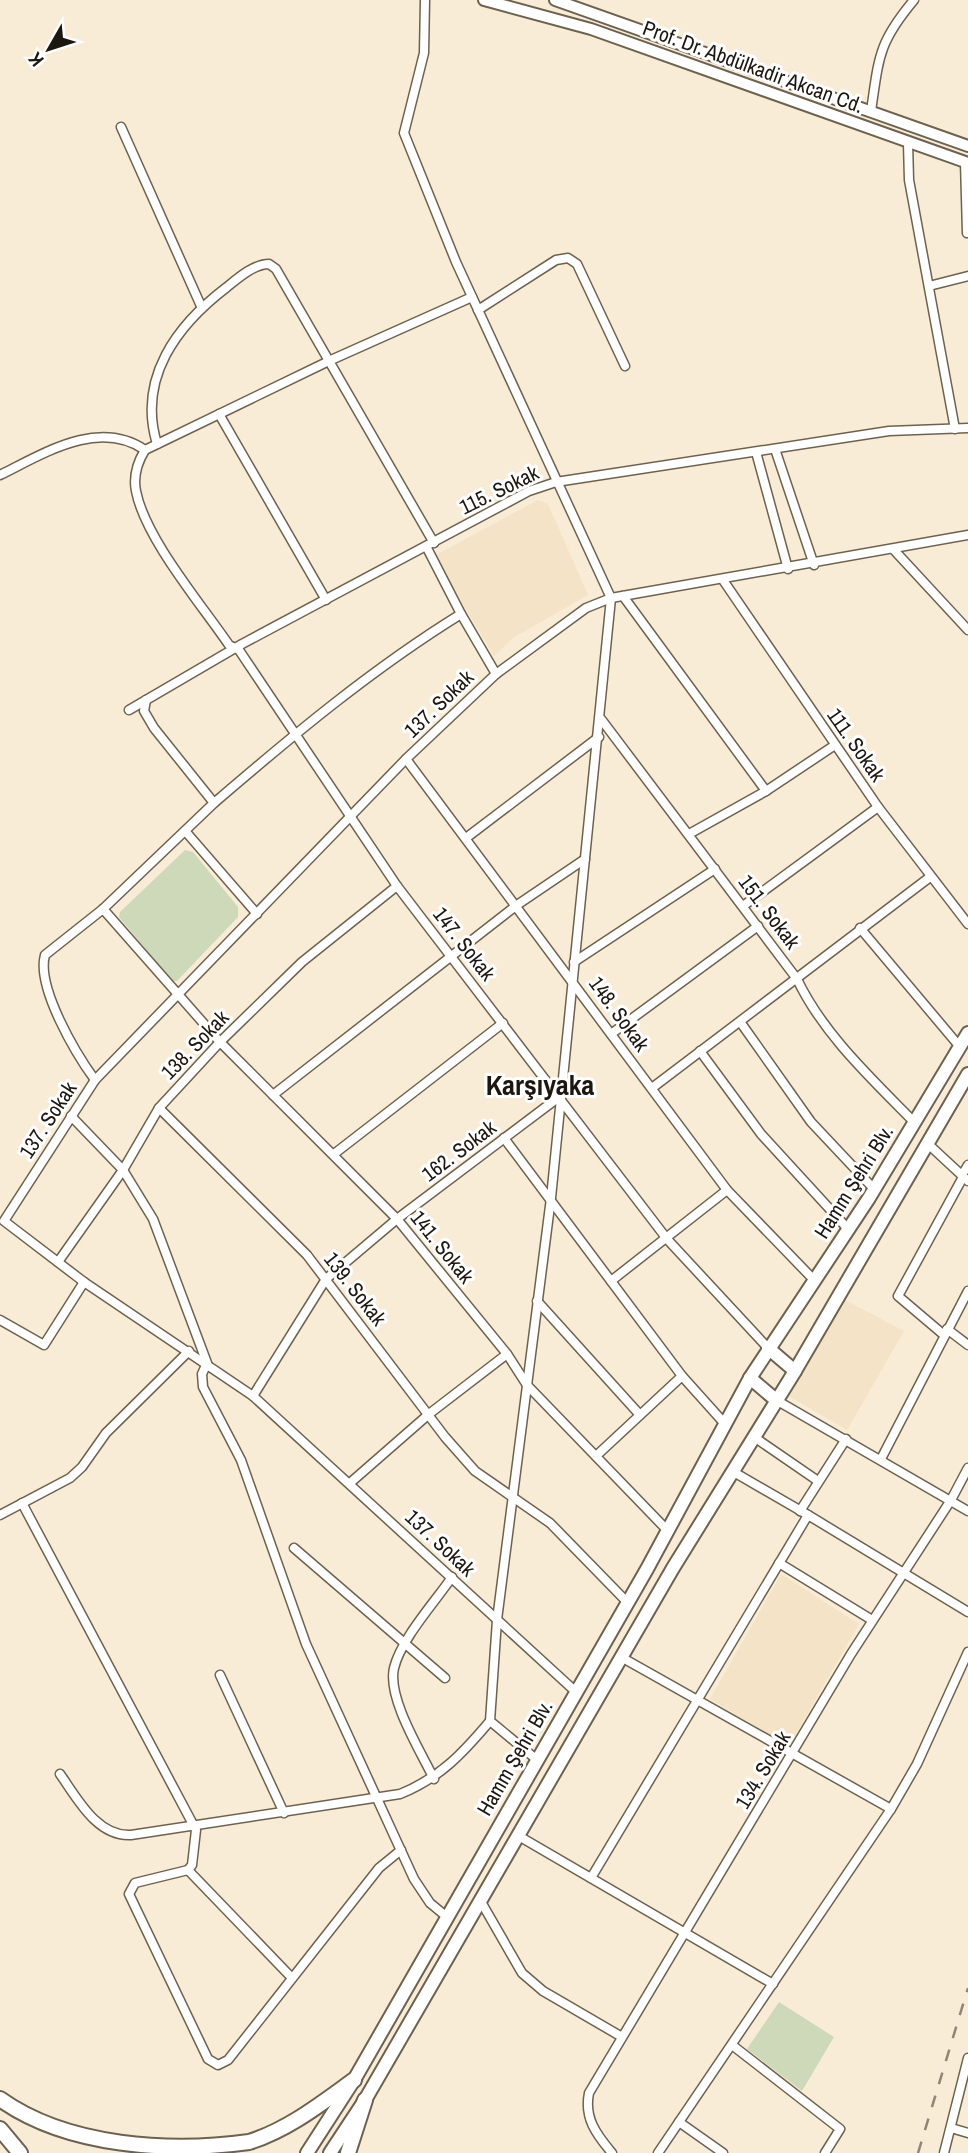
<svg xmlns="http://www.w3.org/2000/svg" width="968" height="2153" font-family="'Archivo Narrow',sans-serif">
	<rect width="100%" height="100%" fill="#f9ecd6"/>
	<!-- built -->
	<g fill="#f4e3c6">
		<path d="M 538,500 L 548,504 L 588,595 L 513,638 L 494,656 L 434,556 Z"/>
		<path d="M 845,1300 L 904,1331 L 847,1430 L 787,1395 Z"/>
		<path d="M 781,1574 L 859,1624 L 789,1746 L 710,1699 Z"/>
	</g>
	<!-- green -->
	<g fill="#cdd9b8">
		<path d="M 185,850 L 193,852 L 238,907 L 238,917 L 177,981 L 172,981 L 119,917 L 120,912 Z"/>
		<path d="M 779,2002 L 834,2037 L 802,2091 L 747,2049 Z"/>
	</g>
	<g fill="none" stroke-linecap="round" stroke-linejoin="round">
		<defs>
			<g id="street">
				<path d="M 425,0 L 424,53 L 404,133 L 456,262 L 611,598 L 551,1198 L 497,1620 L 490,1721 L 536,1759"/>
				<path d="M 871,111 C 879,57 878,43 914,0"/>
				<path d="M 121,127 L 201,306"/>
				<path d="M 908,143 L 909,180 L 955,429"/>
				<path d="M 965,162 L 967,233"/>
				<path d="M 929,286 L 968,276"/>
				<path d="M 472,297 L 331,360 L 145,450 C 137,463 133,476 136,491 C 145,538 201,604 229,645 L 239,650 L 397,886 L 667,1239 L 768,1348"/>
				<path d="M 478,310 L 556,260 L 568,258 L 577,264 L 625,366"/>
				<path d="M 219,414 L 326,600"/>
				<path d="M 157,444 C 137,378 177,325 227,287 C 238,278 254,264 269,264 L 276,269 L 434,543"/>
				<path d="M 775,449 L 814,565"/>
				<path d="M 756,452 L 788,569"/>
				<path d="M 0,475 C 43,454 98,418 145,450"/>
				<path d="M 427,548 L 461,614"/>
				<path d="M 894,550 L 968,630"/>
				<path d="M 723,580 L 878,807 L 968,924"/>
				<path d="M 623,596 L 766,791"/>
				<path d="M 146,700 L 144,711 L 154,728 L 214,803 C 292,736 372,669 461,614 L 496,674"/>
				<path d="M 129,710 L 242,644 L 529,491 L 556,482 L 889,431 L 968,428"/>
				<path d="M 601,719 L 797,979 C 823,1034 872,1079 914,1122"/>
				<path d="M 406,759 L 727,1190 L 814,1280"/>
				<path d="M 186,832 L 257,914"/>
				<path d="M 689,834 L 766,791 L 835,745"/>
				<path d="M 466,838 L 599,737"/>
				<path d="M 743,906 L 878,807"/>
				<path d="M 103,909 L 220,1042 L 397,1219 L 507,1354 L 527,1385 L 668,1531"/>
				<path d="M 860,928 L 960,1047"/>
				<path d="M 574,962 L 715,869"/>
				<path d="M 741,1023 L 811,1122 L 874,1189"/>
				<path d="M 611,1034 L 758,926"/>
				<path d="M 700,1051 L 761,1134 L 848,1229"/>
				<path d="M 95,1080 C 76,1054 36,987 45,955 L 103,909 L 214,803"/>
				<path d="M 652,1088 L 930,877"/>
				<path d="M 273,1095 L 517,905 L 585,859"/>
				<path d="M 159,1108 L 307,1255 L 445,1437 L 475,1471 L 550,1523 L 628,1603"/>
				<path d="M 71,1116 L 123,1170 L 153,1219 L 207,1363 L 202,1374 L 203,1387 L 241,1460 L 306,1644 L 414,1879 L 430,1903 L 447,1917"/>
				<path d="M 504,1138 L 682,1376 L 725,1424"/>
				<path d="M 927,1143 L 968,1181"/>
				<path d="M 334,1154 L 503,1023"/>
				<path d="M 962,1175 L 968,1165"/>
				<path d="M 58,1262 L 123,1170 L 159,1108 L 220,1042 L 302,962 L 397,886"/>
				<path d="M 611,1281 L 727,1190"/>
				<path d="M 537,1301 L 640,1415"/>
				<path d="M 0,1320 L 44,1345 L 84,1282"/>
				<path d="M 947,1329 L 968,1345"/>
				<path d="M 944,1335 L 898,1296 L 963,1177"/>
				<path d="M 253,1396 L 326,1279 L 397,1219 L 559,1097"/>
				<path d="M 776,1400 L 968,1511"/>
				<path d="M 754,1437 L 818,1481"/>
				<path d="M 596,1456 L 682,1376"/>
				<path d="M 881,1459 L 968,1291"/>
				<path d="M 732,1471 L 808,1515"/>
				<path d="M 350,1483 L 429,1414 L 507,1354"/>
				<path d="M 22,1503 L 196,1830 L 192,1865 L 188,1870 L 135,1883 L 129,1894 L 208,2059 L 218,2065 L 228,2060 L 379,1868 L 401,1850"/>
				<path d="M 800,1511 L 846,1439"/>
				<path d="M 0,1515 L 70,1478 L 82,1467 L 106,1433 L 189,1351"/>
				<path d="M 294,1548 L 445,1678"/>
				<path d="M 779,1563 L 872,1620"/>
				<path d="M 621,1657 L 891,1809 L 658,2153"/>
				<path d="M 220,1675 L 284,1813"/>
				<path d="M 576,1692 L 253,1396 L 84,1282 L 4,1221 L 95,1080 L 406,759 L 496,674 L 586,608 L 611,598 L 968,535"/>
				<path d="M 60,1774 C 77,1798 97,1837 131,1835 L 400,1794 C 440,1778 463,1753 490,1721"/>
				<path d="M 434,1779 C 421,1752 387,1698 394,1668 C 401,1639 435,1602 452,1577"/>
				<path d="M 891,1809 L 917,1764 L 968,1652"/>
				<path d="M 517,1835 L 773,1984"/>
				<path d="M 188,1870 L 292,1978"/>
				<path d="M 591,1878 L 808,1515 L 968,1612"/>
				<path d="M 480,1900 L 522,1973 L 543,1991 L 622,2037"/>
				<path d="M 732,2045 L 840,2129 L 825,2153"/>
				<path d="M 679,2122 L 723,2153"/>
				<path d="M 951,2128 L 968,2133"/>
				<path d="M 612,2153 C 596,2134 584,2118 589,2093 L 851,1654 L 951,1500 L 968,1468"/>
				<path d="M 944,2153 L 968,2058"/>
			</g>
			<g id="secondary">
				<path d="M 484,0 L 591,29 L 968,163"/>
				<path d="M 555,0 L 968,146"/>
			</g>
			<g id="primary">
				<path d="M 768,1348 L 795,1371"/>
				<path d="M 750,1378 L 776,1400"/>
				<path d="M 307,2153 L 354,2080 L 647,1569 L 750,1378 L 869,1198 L 968,1033"/>
				<path d="M 330,2153 L 365,2100 L 673,1568 L 795,1371 L 968,1074"/>
			</g>
			<g id="highway">
				<path d="M 0,2099 C 67,2147 171,2153 249,2142 C 288,2130 322,2103 354,2080"/>
				<path d="M 0,2129 L 20,2153"/>
				<path d="M 348,2153 L 365,2100"/>
			</g>
		</defs>
		<!-- street casing -->
		<use href="#street" stroke="#6d624f" stroke-width="11"/>
		<!-- secondary casing -->
		<use href="#secondary" stroke="#6d624f" stroke-width="14"/>
		<!-- primary casing -->
		<use href="#primary" stroke="#6d624f" stroke-width="16"/>
		<!-- highway casing -->
		<use href="#highway" stroke="#6d624f" stroke-width="18"/>
		<!-- street -->
		<use href="#street" stroke="#fff" stroke-width="8"/>
		<!-- secondary -->
		<use href="#secondary" stroke="#fff" stroke-width="10"/>
		<!-- primary -->
		<use href="#primary" stroke="#fff" stroke-width="12"/>
		<!-- highway -->
		<use href="#highway" stroke="#fff" stroke-width="14"/>
		<!-- rail -->
		<path stroke="#8f8677" stroke-width="2.5" stroke-dasharray="12 12" stroke-linecap="butt" d="M 918,2153 L 968,1988"/>
	</g>
	<g text-anchor="middle" stroke-width="6" stroke-linejoin="round" paint-order="stroke">
		<!-- street labels -->
		<g font-size="21" fill="#1c170f" stroke="#fff">
			<text transform="translate(753 67) rotate(20)" y="7">Prof. Dr. Abdülkadir Akcan Cd.</text>
			<text transform="translate(499 490) rotate(-26)" y="7">115. Sokak</text>
			<text transform="translate(439 704) rotate(-44)" y="7">137. Sokak</text>
			<text transform="translate(856 745) rotate(55)" y="7">111. Sokak</text>
			<text transform="translate(769 912) rotate(53)" y="7">151. Sokak</text>
			<text transform="translate(464 944) rotate(52)" y="7">147. Sokak</text>
			<text transform="translate(619 1014) rotate(54)" y="7">148. Sokak</text>
			<text transform="translate(195 1045) rotate(-46)" y="7">138. Sokak</text>
			<text transform="translate(48 1120) rotate(-57)" y="7">137. Sokak</text>
			<text transform="translate(459 1151) rotate(-37)" y="7">162. Sokak</text>
			<text transform="translate(854 1182) rotate(-58)" y="7">Hamm Şehri Blv.</text>
			<text transform="translate(442 1247) rotate(51)" y="7">141. Sokak</text>
			<text transform="translate(355 1289) rotate(52)" y="7">139. Sokak</text>
			<text transform="translate(440 1543) rotate(43)" y="7">137. Sokak</text>
			<text transform="translate(515 1758) rotate(-60)" y="7">Hamm Şehri Blv.</text>
			<text transform="translate(763 1770) rotate(-59)" y="7">134. Sokak</text>
		</g>
		<!-- district labels -->
		<g font-size="28" font-weight="bold" fill="#1c170f" stroke="#fff">
			<text x="540" y="1095">Karşıyaka</text>
		</g>
	</g>
	<!-- north arrow -->
	<g transform="translate(49 49) rotate(231)" stroke="#ffffff" stroke-width="5" paint-order="stroke">
	<path d="M0-5L12 26L0 18L-12 26Z" fill="#1c170f"/>
	<text y="-10" font-size="19" font-weight="bold" text-anchor="middle" fill="#1c170f">K</text>
	</g>
</svg>
